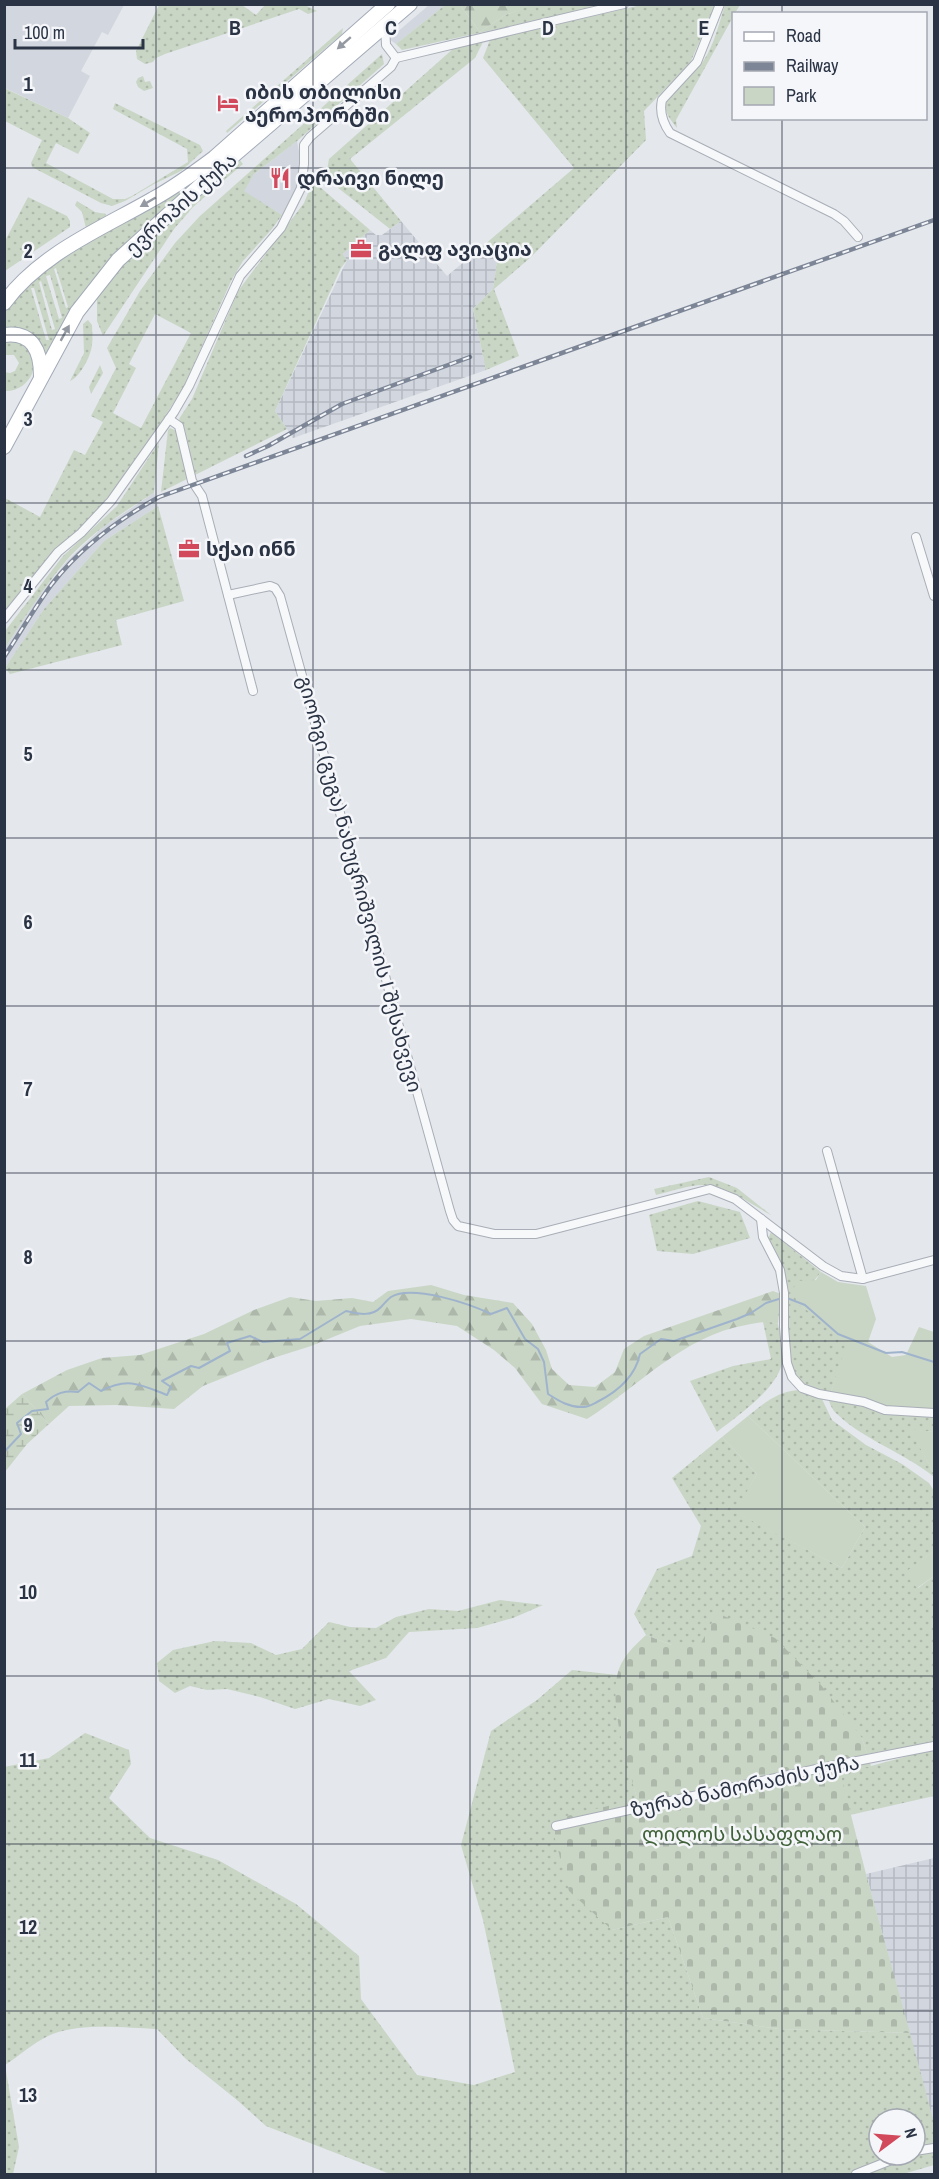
<svg xmlns="http://www.w3.org/2000/svg" width="939" height="2179" font-family="'Archivo Narrow','Noto Sans Georgian',sans-serif">
	<defs>
		<pattern id="industrial-grid" width="8" height="8" patternUnits="userSpaceOnUse" patternTransform="scale(1.5)"><rect width="8" height="8" fill="#d2d6de"/><path d="M0 4h8M4 0v8" fill="none" stroke="#b4b8c0"/></pattern>
		<pattern id="grass-dots" width="8" height="8" patternUnits="userSpaceOnUse" patternTransform="scale(1.5)"><rect width="8" height="8" fill="#c9d6c5"/><path d="M2 2h.1M6 6h.1" fill="none" stroke="#adb8ab" stroke-width="1.8" stroke-linecap="round"/></pattern>
		<pattern id="forest-firs" width="22" height="20" patternUnits="userSpaceOnUse" patternTransform="scale(1.5)"><rect width="22" height="20" fill="#c9d6c5"/><path d="M5 1l3.5 6h-7zM16 11l3.5 6h-7z" fill="#adb8ab"/></pattern>
		<pattern id="wetland-marsh" width="20" height="14" patternUnits="userSpaceOnUse" patternTransform="scale(1.5)"><rect width="20" height="14" fill="#c9d6c5"/><path d="M1 5h8M5 5V1M11 12h8M15 12V8" fill="none" stroke="#adb8ab"/></pattern>
		<pattern id="cemetery-stones" width="16" height="16" patternUnits="userSpaceOnUse" patternTransform="scale(1.5)"><rect width="16" height="16" fill="#c9d6c5"/><path d="M2 7V4a2 2 0 0 1 4 0v3zM10 15v-3a2 2 0 0 1 4 0v3z" fill="#adb8ab"/></pattern>
	</defs>
	<rect width="100%" height="100%" fill="#e4e7ec"/>
	<!-- built -->
	<g fill="#d2d6de">
		<path d="M 4,5 L 124,5 L 108,35 L 102,32 L 81,71 L 90,76 L 68,118 L 5,88 Z"/>
		<path d="M 429,5 L 445,5 L 396,44 L 389,39 Z"/>
		<path d="M 297,141 L 301,162 L 300,176 L 296,190 L 282,215 L 243,191 L 254,174 Z"/>
		<path d="M 154,493 L 158,506 L 104,541 L 44,609 L 5,668 L 5,648 L 39,596 L 67,561 L 103,527 Z"/>
	</g>
	<!-- industrial -->
	<g fill="url(#industrial-grid)">
		<path d="M 401,221 L 447,276 L 483,246 L 497,262 L 493,289 L 473,309 L 486,370 L 293,438 L 275,411 L 347,260 L 343,254 L 370,230 L 376,235 L 382,235 Z"/>
		<path d="M 934,1858 L 934,2124 L 866,1874 Z"/>
	</g>
	<!-- grass -->
	<g fill="url(#grass-dots)" fill-rule="evenodd">
		<path d="M 159,5 L 242,5 L 256,15 L 265,5 L 305,5 L 317,11 L 308,14 L 299,9 L 165,54 L 156,58 L 153,62 L 145,64 L 137,59 L 136,51 Z"/>
		<path d="M 445,5 L 460,5 L 480,32 L 505,15 L 519,10 L 528,5 L 604,5 L 402,50 L 396,44 Z"/>
		<path d="M 641,5 L 716,5 L 690,63 L 644,111 L 646,140 L 531,257 L 494,289 L 519,356 L 486,370 L 473,309 L 493,289 L 497,262 L 483,246 L 574,168 L 483,58 L 490,40 Z"/>
		<path d="M 725,5 L 740,5 L 735,13 L 734,14 L 733,17 L 676,120 L 677,128 C 672,122 664,112 665,103 C 668,89 687,79 697,69 C 713,52 718,26 725,5 Z"/>
		<path d="M 343,28 L 342,34 L 227,133 L 226,131 Z"/>
		<path d="M 483,42 L 475,58 L 350,159 L 401,221 L 390,229 L 318,172 L 327,171 L 329,159 L 454,48 Z"/>
		<path d="M 382,54 L 384,64 L 297,141 L 254,174 L 244,191 L 282,215 L 272,229 L 243,261 L 231,281 L 184,387 L 140,454 L 117,486 L 91,517 L 58,549 L 5,612 L 4,535 L 6,532 L 5,530 L 5,498 L 40,517 L 74,450 L 85,455 L 103,422 L 91,416 L 116,368 L 107,348 L 140,291 L 175,243 L 200,216 ZM 155,314 L 191,333 L 141,428 L 113,413 L 136,368 L 129,364 Z"/>
		<path d="M 143,76 L 145,82 L 150,81 L 153,88 L 144,91 L 138,87 L 136,82 L 138,78 Z"/>
		<path d="M 4,88 L 68,118 L 90,133 L 78,154 L 56,143 L 46,163 L 113,199 L 125,199 L 132,196 L 188,162 L 187,149 L 113,109 L 115,103 L 200,145 L 203,151 L 181,171 L 154,184 L 125,201 L 112,206 L 101,203 L 32,167 L 31,163 L 42,140 L 5,121 Z"/>
		<path d="M 239,159 L 243,164 L 193,207 L 174,229 L 103,336 L 97,321 L 97,296 L 124,261 Z"/>
		<path d="M 221,160 L 159,216 L 45,357 L 5,329 L 5,312 L 15,296 L 42,272 ZM 56,268 L 68,307 L 66,308 L 54,269 ZM 50,275 L 62,318 L 59,319 L 46,276 ZM 41,281 L 55,329 L 52,330 L 39,282 ZM 31,288 L 34,288 L 49,340 L 46,340 Z"/>
		<path d="M 313,181 L 370,230 L 343,254 L 347,260 L 341,268 L 275,411 L 287,429 L 195,475 L 184,426 L 179,419 L 192,399 L 238,291 L 304,203 Z"/>
		<path d="M 28,197 L 67,216 L 70,221 L 70,227 L 5,271 L 5,241 Z"/>
		<path d="M 77,201 L 95,212 L 106,214 L 106,216 L 86,228 L 82,212 L 75,205 Z"/>
		<path d="M 88,320 L 92,325 C 92,332 93,339 92,345 C 91,356 80,377 70,381 L 84,353 L 83,324 Z"/>
		<path d="M 5,339 C 11,341 18,341 23,344 C 46,360 30,392 5,391 L 4,372 L 10,373 L 15,371 L 19,363 L 14,355 L 5,355 Z"/>
		<path d="M 100,365 L 103,373 L 91,394 L 89,387 Z"/>
		<path d="M 170,428 L 177,431 L 189,478 L 161,492 L 168,430 Z"/>
		<path d="M 159,442 L 154,493 C 123,512 91,533 66,561 C 43,588 24,619 5,648 L 5,631 L 63,556 L 117,506 Z"/>
		<path d="M 158,506 L 184,601 L 116,620 L 122,645 L 10,674 L 5,668 L 44,609 L 104,541 Z"/>
		<path d="M 709,1177 L 737,1188 L 771,1215 C 752,1205 729,1187 707,1185 C 691,1184 672,1191 656,1195 L 654,1189 Z"/>
		<path d="M 698,1201 L 740,1212 L 750,1238 L 693,1254 L 657,1251 L 649,1215 Z"/>
		<path d="M 771,1232 L 821,1272 L 797,1303 L 849,1340 L 831,1392 L 804,1386 L 795,1376 L 790,1362 L 785,1319 L 788,1293 L 784,1267 L 768,1239 Z"/>
		<path d="M 769,1321 L 778,1324 C 780,1334 783,1346 783,1356 C 783,1386 738,1415 717,1432 L 690,1381 L 733,1366 L 771,1359 L 763,1322 Z"/>
		<path d="M 798,1390 L 821,1397 L 832,1420 L 866,1445 L 902,1464 L 929,1483 L 934,1491 L 934,1551 L 905,1573 L 918,1588 L 934,1576 L 934,1742 L 867,1754 L 862,1738 L 700,1645 L 672,1645 L 646,1635 L 634,1614 L 657,1569 L 692,1556 L 701,1526 L 672,1478 L 722,1437 L 757,1474 L 736,1512 L 842,1568 L 865,1527 L 748,1416 C 764,1403 777,1392 798,1390 Z"/>
		<path d="M 828,1398 L 934,1416 L 934,1432 L 911,1430 L 934,1474 L 934,1477 C 905,1453 864,1440 837,1414 C 832,1410 830,1404 828,1398 Z"/>
		<path d="M 500,1600 L 543,1605 L 513,1618 L 477,1628 L 409,1632 L 386,1658 L 349,1671 L 376,1700 L 360,1706 L 329,1699 L 295,1709 L 260,1697 L 227,1689 L 207,1690 L 190,1686 L 175,1693 L 159,1681 L 157,1663 L 173,1650 L 215,1641 L 251,1643 L 276,1655 L 302,1649 L 329,1622 L 350,1627 L 376,1628 L 396,1617 L 429,1609 L 458,1611 Z"/>
		<path d="M 572,1670 L 617,1675 L 617,1717 L 637,1799 L 612,1930 L 668,1917 L 703,2018 L 779,2029 L 910,2033 L 934,2123 L 934,2165 L 903,2174 L 390,2174 L 266,2126 L 237,2100 L 186,2059 L 157,2029 C 125,2028 78,2022 48,2036 C 33,2043 19,2056 5,2065 L 19,2147 L 13,2174 L 5,2174 L 4,1767 L 49,1758 L 85,1733 L 129,1750 L 131,1764 L 109,1798 L 150,1838 L 218,1860 L 296,1904 L 359,1956 L 361,1999 L 417,2075 L 474,2085 L 515,2072 L 483,1920 L 461,1845 L 491,1731 L 537,1700 ZM 879,2119 L 915,2119 L 915,2155 L 879,2155 Z"/>
		<path d="M 934,1749 L 934,1796 L 850,1815 L 839,1771 L 871,1766 Z"/>
	</g>
	<!-- forest -->
	<g fill="url(#forest-firs)">
		<path d="M 460,5 L 528,5 L 520,10 L 505,15 L 480,32 Z"/>
		<path d="M 431,1285 L 464,1295 L 513,1303 L 532,1324 L 546,1350 L 552,1369 L 569,1385 L 595,1387 L 615,1372 L 624,1349 L 644,1336 L 773,1291 L 781,1294 L 778,1324 C 767,1320 758,1323 746,1325 C 683,1336 639,1386 587,1419 L 542,1404 L 515,1368 L 494,1350 L 457,1326 L 411,1319 L 360,1326 L 311,1346 L 270,1359 L 203,1386 L 174,1409 L 116,1405 L 69,1406 L 49,1424 L 22,1394 L 67,1370 L 102,1358 L 140,1355 L 204,1334 L 254,1310 L 290,1297 L 316,1301 L 352,1298 L 373,1302 L 388,1291 Z"/>
	</g>
	<!-- wetland -->
	<path fill="url(#wetland-marsh)" d="M 22,1394 L 49,1424 L 27,1444 L 5,1472 L 5,1409 Z"/>
	<!-- cemetery -->
	<path fill="url(#cemetery-stones)" d="M 717,1613 L 775,1638 L 821,1685 L 862,1738 L 871,1766 L 840,1772 L 866,1874 L 910,2033 L 779,2029 L 703,2018 L 668,1917 L 612,1930 L 569,1891 L 550,1820 L 637,1799 C 628,1763 610,1713 617,1676 C 620,1659 634,1646 646,1635 L 672,1645 L 700,1645 Z"/>
	<!-- green -->
	<g fill="#c9d6c5">
		<path d="M 821,1272 L 838,1282 L 866,1286 L 876,1319 L 868,1342 L 892,1357 L 906,1355 L 919,1327 L 934,1332 L 934,1411 L 885,1407 L 831,1392 L 848,1340 L 838,1336 L 812,1314 L 797,1303 L 793,1291 L 796,1281 L 816,1280 Z"/>
		<path d="M 748,1416 L 865,1527 L 842,1568 L 735,1512 L 757,1474 L 722,1437 Z"/>
		<path d="M 910,1429 L 934,1432 L 934,1474 Z"/>
		<path d="M 934,1551 L 934,1576 L 917,1588 L 904,1573 Z"/>
	</g>
	<g fill="none" stroke-linecap="round" stroke-linejoin="round">
		<!-- stream -->
		<g stroke="#9fb4cc" stroke-width="2">
			<path d="M 787,1298 L 805,1305 L 838,1334 L 886,1353 L 902,1352 L 934,1362"/>
			<path d="M 4,1452 L 21,1434 L 17,1423 L 32,1411 L 48,1409 L 46,1402 C 56,1393 65,1390 78,1392 L 89,1383 L 101,1391 C 127,1377 140,1384 167,1395 L 171,1387 L 162,1381 L 191,1366 L 199,1368 L 230,1351 L 227,1343 L 250,1336 L 263,1342 L 300,1339 L 346,1311 C 359,1314 372,1317 381,1307 C 384,1304 388,1299 391,1297 C 412,1284 470,1304 491,1314 L 507,1308 L 525,1339 L 538,1349 L 544,1362 L 548,1394 C 559,1401 570,1408 584,1407 C 588,1407 593,1404 597,1402 C 617,1392 635,1377 640,1354 L 661,1339 L 674,1341 L 737,1319 L 751,1313 L 766,1303 L 782,1298"/>
		</g>
		<defs>
			<g id="street">
				<path d="M 720,4 L 697,62 L 662,100 C 659,113 663,123 670,133 L 834,214 L 844,221 L 858,237"/>
				<path d="M 385,25 L 386,45 L 396,58"/>
				<path d="M 396,58 L 624,4"/>
				<path d="M 169,419 L 179,426 L 192,481 L 202,496 L 253,691"/>
				<path d="M 916,537 L 934,596"/>
				<path d="M 228,595 L 270,586 L 275,588 L 280,596 L 450,1211 L 453,1220 L 458,1226 L 494,1234 L 536,1234 L 710,1189 L 735,1199 L 823,1266 L 841,1276 L 863,1279 L 934,1260"/>
				<path d="M 4,619 L 58,552 L 81,533 L 111,501 L 174,412 L 189,386 L 240,276 L 281,228 L 301,188 L 304,164 L 304,145 L 310,137 L 391,67 L 396,58"/>
				<path d="M 827,1151 L 863,1279"/>
				<path d="M 761,1219 L 763,1237 L 780,1270 L 784,1293 L 784,1327 L 787,1363 L 792,1377 L 802,1388 L 819,1394 L 864,1402 L 885,1410 L 934,1413"/>
				<path d="M 556,1826 L 821,1768 L 934,1746"/>
				<path d="M 915,2151 L 934,2148"/>
				<path d="M 856,2174 L 904,2155"/>
			</g>
			<g id="primary">
				<path d="M 4,303 C 41,253 101,229 153,199 C 175,187 194,173 214,158 L 388,4"/>
				<path d="M 4,335 C 33,331 41,352 41,376"/>
				<path d="M 4,447 L 77,312 L 118,260 L 233,156 L 410,4"/>
			</g>
		</defs>
		<!-- street casing -->
		<use href="#street" stroke="#a9aeb7" stroke-width="10"/>
		<!-- primary casing -->
		<use href="#primary" stroke="#a3abb8" stroke-width="16"/>
		<!-- street -->
		<use href="#street" stroke="#f7f8fa" stroke-width="8"/>
		<!-- primary -->
		<use href="#primary" stroke="#fff" stroke-width="14"/>
		<defs>
			<g id="rail">
				<path d="M 246,456 L 268,446 L 342,404 L 470,357"/>
				<path d="M 4,657 C 20,633 35,607 52,584 C 80,548 119,519 159,497 L 934,220"/>
			</g>
		</defs>
		<!-- rail casing -->
		<use href="#rail" stroke="#7d8696" stroke-width="4.5"/>
		<!-- rail -->
		<use href="#rail" stroke="#f4f6f9" stroke-width="2" stroke-dasharray="7" stroke-linecap="butt"/>
	</g>
	<!-- one-way arrows -->
	<defs><path id="oneway-solid" d="M-6-.8H1V-3.2L6.5 0L1 3.2V.8H-6Z" transform="scale(1.5)"/></defs>
	<g fill="#959aa2">
		<use href="#oneway-solid" transform="translate(344 43) rotate(139)"/>
		<use href="#oneway-solid" transform="translate(148 202) rotate(150)"/>
		<use href="#oneway-solid" transform="translate(65 333) rotate(-61)"/>
	</g>
	<!-- grid -->
	<path fill="none" stroke="#2b3445" stroke-width="1.5" stroke-opacity="0.55" d="M 156,4 L 156,2174M 313,4 L 313,2174M 470,4 L 470,2174M 626,4 L 626,2174M 782,4 L 782,14M 782,118 L 782,2174M 4,168 L 934,168M 4,335 L 934,335M 4,503 L 934,503M 4,670 L 934,670M 4,838 L 934,838M 4,1006 L 934,1006M 4,1173 L 934,1173M 4,1341 L 934,1341M 4,1509 L 934,1509M 4,1676 L 934,1676M 4,1844 L 934,1844M 4,2011 L 934,2011"/>
	<!-- icons -->
	<defs>
		<symbol id="hotel-bare" viewBox="-9 -9 18 18"><path d="M-6-4.5h1.5V1H6V5H4.5V3h-9V5H-6ZM-4 0a1.8 1.8 0 1 1 3.6 0ZM.5 0V-2.5h3Q6-2.5 6 0Z" fill="#d1495b" stroke="#f4f6f9" stroke-width="2.5" paint-order="stroke"/></symbol>
		<symbol id="restaurant-bare" viewBox="-9 -9 18 18"><path d="M-5-6h1v4h1v-4h1v4h1v-4h1v5L-1.5 .5V6h-2V.5L-5-1ZM5-6V6H3V1.5H1.5Q1.5-4 5-6Z" fill="#d1495b" stroke="#f4f6f9" stroke-width="2.5" paint-order="stroke"/></symbol>
		<symbol id="office-bare" viewBox="-9 -9 18 18"><path d="M-6-3h4V-5.5h4V-3h4V5H-6ZM-1-4.5V-3h2v-1.5ZM-6 0V1H6V0Z" fill="#d1495b" stroke="#f4f6f9" stroke-width="2.5" paint-order="stroke"/></symbol>
	</defs>
	<g fill-rule="evenodd">
		<use href="#hotel-bare" x="213" y="88" width="30" height="30"/>
		<use href="#restaurant-bare" x="265" y="163" width="30" height="30"/>
		<use href="#office-bare" x="346" y="234" width="30" height="30"/>
		<use href="#office-bare" x="174" y="534" width="30" height="30"/>
	</g>
	<g text-anchor="middle" stroke-width="5" stroke-linejoin="round" paint-order="stroke">
		<!-- poi labels -->
		<g font-size="20" font-weight="bold" fill="#2b3445" stroke="#f4f6f9" text-anchor="start">
			<text x="245" y="99">იბის თბილისი<tspan x="245" dy="23">აეროპორტში</tspan></text>
			<text x="297" y="185">დრაივი ნილე</text>
			<text x="378" y="256">გალფ ავიაცია</text>
			<text x="206" y="556">სქაი ინნ</text>
		</g>
		<!-- street labels -->
		<g font-size="20" fill="#2b3445" stroke="#f4f6f9">
			<text transform="translate(181 204) rotate(-42)" y="7">ევროპის ქუჩა</text>
			<text transform="translate(360 884) rotate(75)" y="7">გიორგი (გუგა) ნახუცრიშვილის I შესახვევი</text>
			<text transform="translate(745 1786) rotate(-12)" y="7">ზურაბ ნამორაძის ქუჩა</text>
		</g>
		<!-- park labels -->
		<g font-size="20" fill="#3f6138" stroke="#f4f6f9">
			<text x="742" y="1841">ლილოს სასაფლაო</text>
		</g>
	</g>
	<g font-size="20" text-anchor="middle" font-weight="bold" fill="#2b3445" stroke="#f4f6f9" stroke-width="5" stroke-linejoin="round" paint-order="stroke">
		<text x="235" y="35">B</text>
		<text x="391" y="35">C</text>
		<text x="548" y="35">D</text>
		<text x="704" y="35">E</text>
		<text x="28" y="91">1</text>
		<text x="28" y="258">2</text>
		<text x="28" y="426">3</text>
		<text x="28" y="593">4</text>
		<text x="28" y="761">5</text>
		<text x="28" y="929">6</text>
		<text x="28" y="1096">7</text>
		<text x="28" y="1264">8</text>
		<text x="28" y="1432">9</text>
		<text x="28" y="1599">10</text>
		<text x="28" y="1767">11</text>
		<text x="28" y="1934">12</text>
		<text x="28" y="2102">13</text>
	</g>
	<!-- border -->
	<rect width="939" height="2179" fill="none" stroke="#2b3445" stroke-width="12"/>
	<!-- legend -->
	<rect x="732" y="12" width="195" height="108" fill="#f4f6f9" stroke="#a4a8b1" stroke-width="1.5"/>
	<rect x="744" y="32" width="30" height="9" fill="#ffffff" stroke="#a4a8b1" stroke-width="1.5"/>
	<text x="786" y="42" font-size="18" fill="#2b3445">Road</text>
	<rect x="744" y="62" width="30" height="9" fill="#7d8696" stroke="#a4a8b1" stroke-width="1.5"/>
	<text x="786" y="72" font-size="18" fill="#2b3445">Railway</text>
	<rect x="744" y="87" width="30" height="18" fill="#c9d6c5" stroke="#a4a8b1" stroke-width="1.5"/>
	<text x="786" y="102" font-size="18" fill="#2b3445">Park</text>
	<!-- north arrow -->
	<g transform="translate(897 2137) rotate(74)"><circle r="28" fill="#f4f6f9" stroke="#a4a8b1" stroke-width="1.5"/>
	<path d="M0-4.5L10 22L0 15L-10 22Z" fill="#d1495b"/>
	<text y="-9" font-size="16" font-weight="bold" text-anchor="middle" fill="#2b3445">N</text>
	</g>
	<!-- scale -->
	<path d="M15 39v9h128v-9" fill="none" stroke="#2b3445" stroke-width="3"/>
	<text x="24" y="39" font-size="18" fill="#2b3445" stroke="#f4f6f9" stroke-width="4.5" paint-order="stroke">100 m</text>
</svg>
